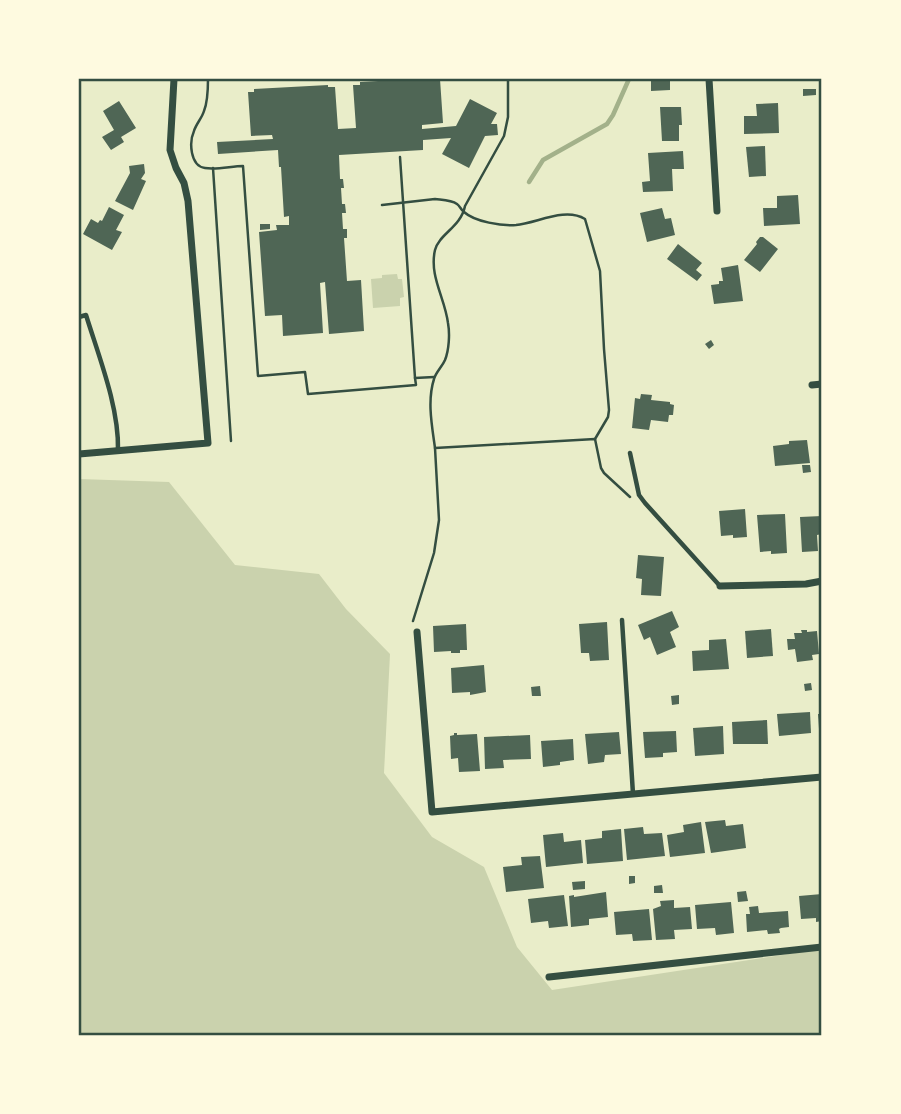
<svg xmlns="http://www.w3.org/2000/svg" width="901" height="1114" font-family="Lato,sans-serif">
	<rect width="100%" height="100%" fill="#e9edc9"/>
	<!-- green -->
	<g fill="#cad2ad">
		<path d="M 397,274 L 398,279 L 402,279 L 404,297 L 400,298 L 400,306 L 373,308 L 371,279 L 382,278 L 382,275 Z"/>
		<path d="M 79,479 L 169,482 L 235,565 L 319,574 L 346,609 L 390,654 L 384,773 L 432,837 L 484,867 L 517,947 L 552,990 L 822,949 L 822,1035 L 79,1035 Z"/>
	</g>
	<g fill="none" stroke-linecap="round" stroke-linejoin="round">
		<!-- stream -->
		<path stroke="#a3b18a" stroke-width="4.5" d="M 529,182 L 543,160 L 607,124 L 613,115 L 629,79"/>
	</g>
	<!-- building -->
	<g fill="#4f6655">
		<path d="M 414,79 L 440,79 L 443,123 L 422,125 L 422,129 L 456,126 L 470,99 L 497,113 L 491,124 L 497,124 L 498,135 L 485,136 L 469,168 L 442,154 L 451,138 L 423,140 L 423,150 L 339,155 L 340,179 L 343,179 L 344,188 L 341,188 L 342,204 L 345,204 L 346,213 L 342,213 L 343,229 L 347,229 L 347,238 L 344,238 L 347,281 L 361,280 L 364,331 L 329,334 L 325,282 L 320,283 L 323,333 L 283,336 L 282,315 L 265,316 L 259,232 L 277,230 L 276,225 L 289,225 L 289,216 L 284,217 L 281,167 L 279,167 L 278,150 L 218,154 L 217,142 L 273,139 L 272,135 L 251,136 L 248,92 L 254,92 L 254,89 L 328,85 L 328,87 L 335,87 L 338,129 L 356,128 L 353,85 L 360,85 L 360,82 Z"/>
		<path d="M 651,79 L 673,79 L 673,81 L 670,81 L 670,90 L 651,91 Z"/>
		<path d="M 803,89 L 816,89 L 816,95 L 803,96 Z"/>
		<path d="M 119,101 L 136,128 L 121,137 L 124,142 L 111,150 L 102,137 L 114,130 L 103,111 Z"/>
		<path d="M 778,103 L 779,133 L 744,134 L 744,116 L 757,116 L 756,104 Z"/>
		<path d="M 660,107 L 681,107 L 682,125 L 679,125 L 679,141 L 662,141 Z"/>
		<path d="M 765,146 L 766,176 L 749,177 L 746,147 Z"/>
		<path d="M 683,151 L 684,169 L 672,169 L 673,191 L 643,192 L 642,182 L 650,181 L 648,153 Z"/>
		<path d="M 144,164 L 145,173 L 141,179 L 146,181 L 133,210 L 115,201 L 130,173 L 129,166 Z"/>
		<path d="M 798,195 L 800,224 L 764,226 L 763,208 L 777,208 L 777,196 Z"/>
		<path d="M 109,207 L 124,215 L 116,230 L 122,232 L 112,250 L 83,234 L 91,219 L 98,223 L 100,220 L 102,221 Z"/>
		<path d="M 662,208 L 665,219 L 671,218 L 675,235 L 647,242 L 640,213 Z"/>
		<path d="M 260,224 L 270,224 L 270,229 L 260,230 Z"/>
		<path d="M 760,237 L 763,237 L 778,249 L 760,272 L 744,260 L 757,244 L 756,242 Z"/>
		<path d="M 678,244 L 702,263 L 696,270 L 702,275 L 697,281 L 667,259 Z"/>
		<path d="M 738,265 L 743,301 L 714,304 L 711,285 L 719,284 L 719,281 L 723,281 L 721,268 Z"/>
		<path d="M 711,340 L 714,345 L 709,349 L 705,344 Z"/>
		<path d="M 641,394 L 652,395 L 651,400 L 670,402 L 670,404 L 674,405 L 673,415 L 669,415 L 668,422 L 651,420 L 649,430 L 632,428 L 635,398 L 640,399 Z"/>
		<path d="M 807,440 L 810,463 L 775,466 L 773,446 L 789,444 L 789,441 Z"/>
		<path d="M 802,465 L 810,465 L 811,472 L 803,473 Z"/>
		<path d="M 745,509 L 747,537 L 733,538 L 733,535 L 721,536 L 719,511 Z"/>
		<path d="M 785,514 L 787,553 L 771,554 L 771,551 L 760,552 L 757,515 Z"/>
		<path d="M 822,516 L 822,534 L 817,535 L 818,551 L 802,552 L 800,517 Z"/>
		<path d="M 638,555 L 664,557 L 661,596 L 641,595 L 642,579 L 636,578 Z"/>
		<path d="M 672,611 L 679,627 L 670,632 L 676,647 L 657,655 L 650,637 L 644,640 L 638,625 Z"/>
		<path d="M 607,622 L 609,660 L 590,661 L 589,653 L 581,653 L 579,624 Z"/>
		<path d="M 466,624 L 467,650 L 460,650 L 460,653 L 451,653 L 451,651 L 434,652 L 433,626 Z"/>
		<path d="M 771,629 L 773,656 L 747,658 L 745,631 Z"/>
		<path d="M 801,630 L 807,630 L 807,632 L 817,631 L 819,654 L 812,655 L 813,660 L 797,662 L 795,649 L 788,650 L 787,639 L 795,639 L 794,633 L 802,633 Z"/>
		<path d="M 726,639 L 729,669 L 693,671 L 692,651 L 709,650 L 709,640 Z"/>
		<path d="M 819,660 L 822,660 L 822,678 L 820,679 Z"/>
		<path d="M 484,665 L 486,692 L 470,695 L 470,692 L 452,693 L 451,668 Z"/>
		<path d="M 811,683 L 812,690 L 805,691 L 804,684 Z"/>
		<path d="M 540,686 L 541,696 L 532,696 L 531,687 Z"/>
		<path d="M 679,695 L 679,704 L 672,705 L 671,696 Z"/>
		<path d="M 810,712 L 811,733 L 779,736 L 777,714 Z"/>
		<path d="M 818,714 L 822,714 L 822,743 L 820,743 Z"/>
		<path d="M 767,720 L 768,744 L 733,744 L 732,722 Z"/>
		<path d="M 723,726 L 724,754 L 695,756 L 693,728 Z"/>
		<path d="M 676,731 L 677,752 L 663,753 L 663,757 L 645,758 L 643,732 Z"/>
		<path d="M 619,732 L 621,754 L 605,755 L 604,762 L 588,764 L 585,734 Z"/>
		<path d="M 454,733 L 457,733 L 457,735 L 477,734 L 480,771 L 459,772 L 458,758 L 451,759 L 450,736 L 454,735 Z"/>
		<path d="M 530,735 L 531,759 L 503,760 L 504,768 L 485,769 L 484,737 Z"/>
		<path d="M 573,739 L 574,760 L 560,762 L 560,765 L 543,767 L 541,741 Z"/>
		<path d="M 725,820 L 726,826 L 743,824 L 746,848 L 711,853 L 705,822 Z"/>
		<path d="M 701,822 L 705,853 L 670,857 L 667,835 L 684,832 L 683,825 Z"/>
		<path d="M 643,827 L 644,834 L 662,833 L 665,856 L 627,860 L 624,829 Z"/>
		<path d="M 621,829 L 623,861 L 587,864 L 585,840 L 602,838 L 602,831 Z"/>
		<path d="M 563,833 L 564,842 L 581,840 L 583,863 L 546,867 L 543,835 Z"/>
		<path d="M 540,856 L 544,888 L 506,892 L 503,867 L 522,865 L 521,857 Z"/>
		<path d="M 629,876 L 635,876 L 635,883 L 629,884 Z"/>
		<path d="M 585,881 L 585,889 L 573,890 L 572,882 Z"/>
		<path d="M 662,885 L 663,893 L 654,893 L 654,886 Z"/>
		<path d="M 746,891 L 748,901 L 738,902 L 737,892 Z"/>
		<path d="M 606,892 L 608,917 L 589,919 L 589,925 L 571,927 L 569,896 L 574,895 L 574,897 Z"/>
		<path d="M 822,894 L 822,921 L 816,922 L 816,918 L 801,919 L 799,896 Z"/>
		<path d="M 564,895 L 568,926 L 549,928 L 548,921 L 531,923 L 528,899 Z"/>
		<path d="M 674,900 L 674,908 L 690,907 L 692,929 L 674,930 L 675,939 L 656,940 L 653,909 L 661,906 L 660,901 Z"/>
		<path d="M 731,902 L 734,933 L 716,935 L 715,928 L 697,929 L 695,905 Z"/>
		<path d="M 758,906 L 759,913 L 788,911 L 789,927 L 781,928 L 779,929 L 780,933 L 768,934 L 767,930 L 747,932 L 746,914 L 750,914 L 749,907 Z"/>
		<path d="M 649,909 L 652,940 L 633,941 L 632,934 L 616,935 L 614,912 Z"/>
	</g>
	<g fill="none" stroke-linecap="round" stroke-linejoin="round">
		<!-- path -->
		<g stroke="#344e41" stroke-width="2.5">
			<path d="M 208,79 C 208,89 208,101 204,111 C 202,118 196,124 194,131 C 189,142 190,166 205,168 C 217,170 232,166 243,166 L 258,376 L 305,372 L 308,394 L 416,385 L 415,378"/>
			<path d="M 400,157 L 415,378 L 434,377"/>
			<path d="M 213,168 L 231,441"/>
			<path d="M 382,205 L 435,199 C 442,200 451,200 457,204 C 460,206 461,210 464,212 C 475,222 502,226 516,225 C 537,223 565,207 585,219 L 600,271 L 604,349 L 609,410 L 608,417 L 595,439"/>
			<path d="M 435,448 C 432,426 427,401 434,379 C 436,372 442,367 445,360 C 449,350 450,334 448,323 C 445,298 429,276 435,250 C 439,234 461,227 465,206 L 504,136 L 508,117 L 508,79"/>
			<path d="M 413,621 L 434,553 L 439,520 L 435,448 L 595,439 L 601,468 L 604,473 L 630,497"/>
		</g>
		<!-- service -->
		<g stroke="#344e41" stroke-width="4.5">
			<path d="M 79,317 L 86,315 C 99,357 119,407 118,450"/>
			<path d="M 630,453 L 639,495 L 645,503 L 720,586"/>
			<path d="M 622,620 L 633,794"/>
		</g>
		<!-- minor -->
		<g stroke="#344e41" stroke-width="7">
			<path d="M 709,79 L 717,211"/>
			<path d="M 812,385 L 822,384"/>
			<path d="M 79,454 L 208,443 L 188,201 L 184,183 L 176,168 L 170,150 L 174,79"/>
			<path d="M 720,586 L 806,584 L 822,581"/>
			<path d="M 417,632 L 432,812 L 822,777"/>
			<path d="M 549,977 L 822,947"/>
		</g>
	</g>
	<!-- border -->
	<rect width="901" height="1114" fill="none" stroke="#fefae0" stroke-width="161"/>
	<rect x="80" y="80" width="740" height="954" fill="none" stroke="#344e41" stroke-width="2.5"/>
</svg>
